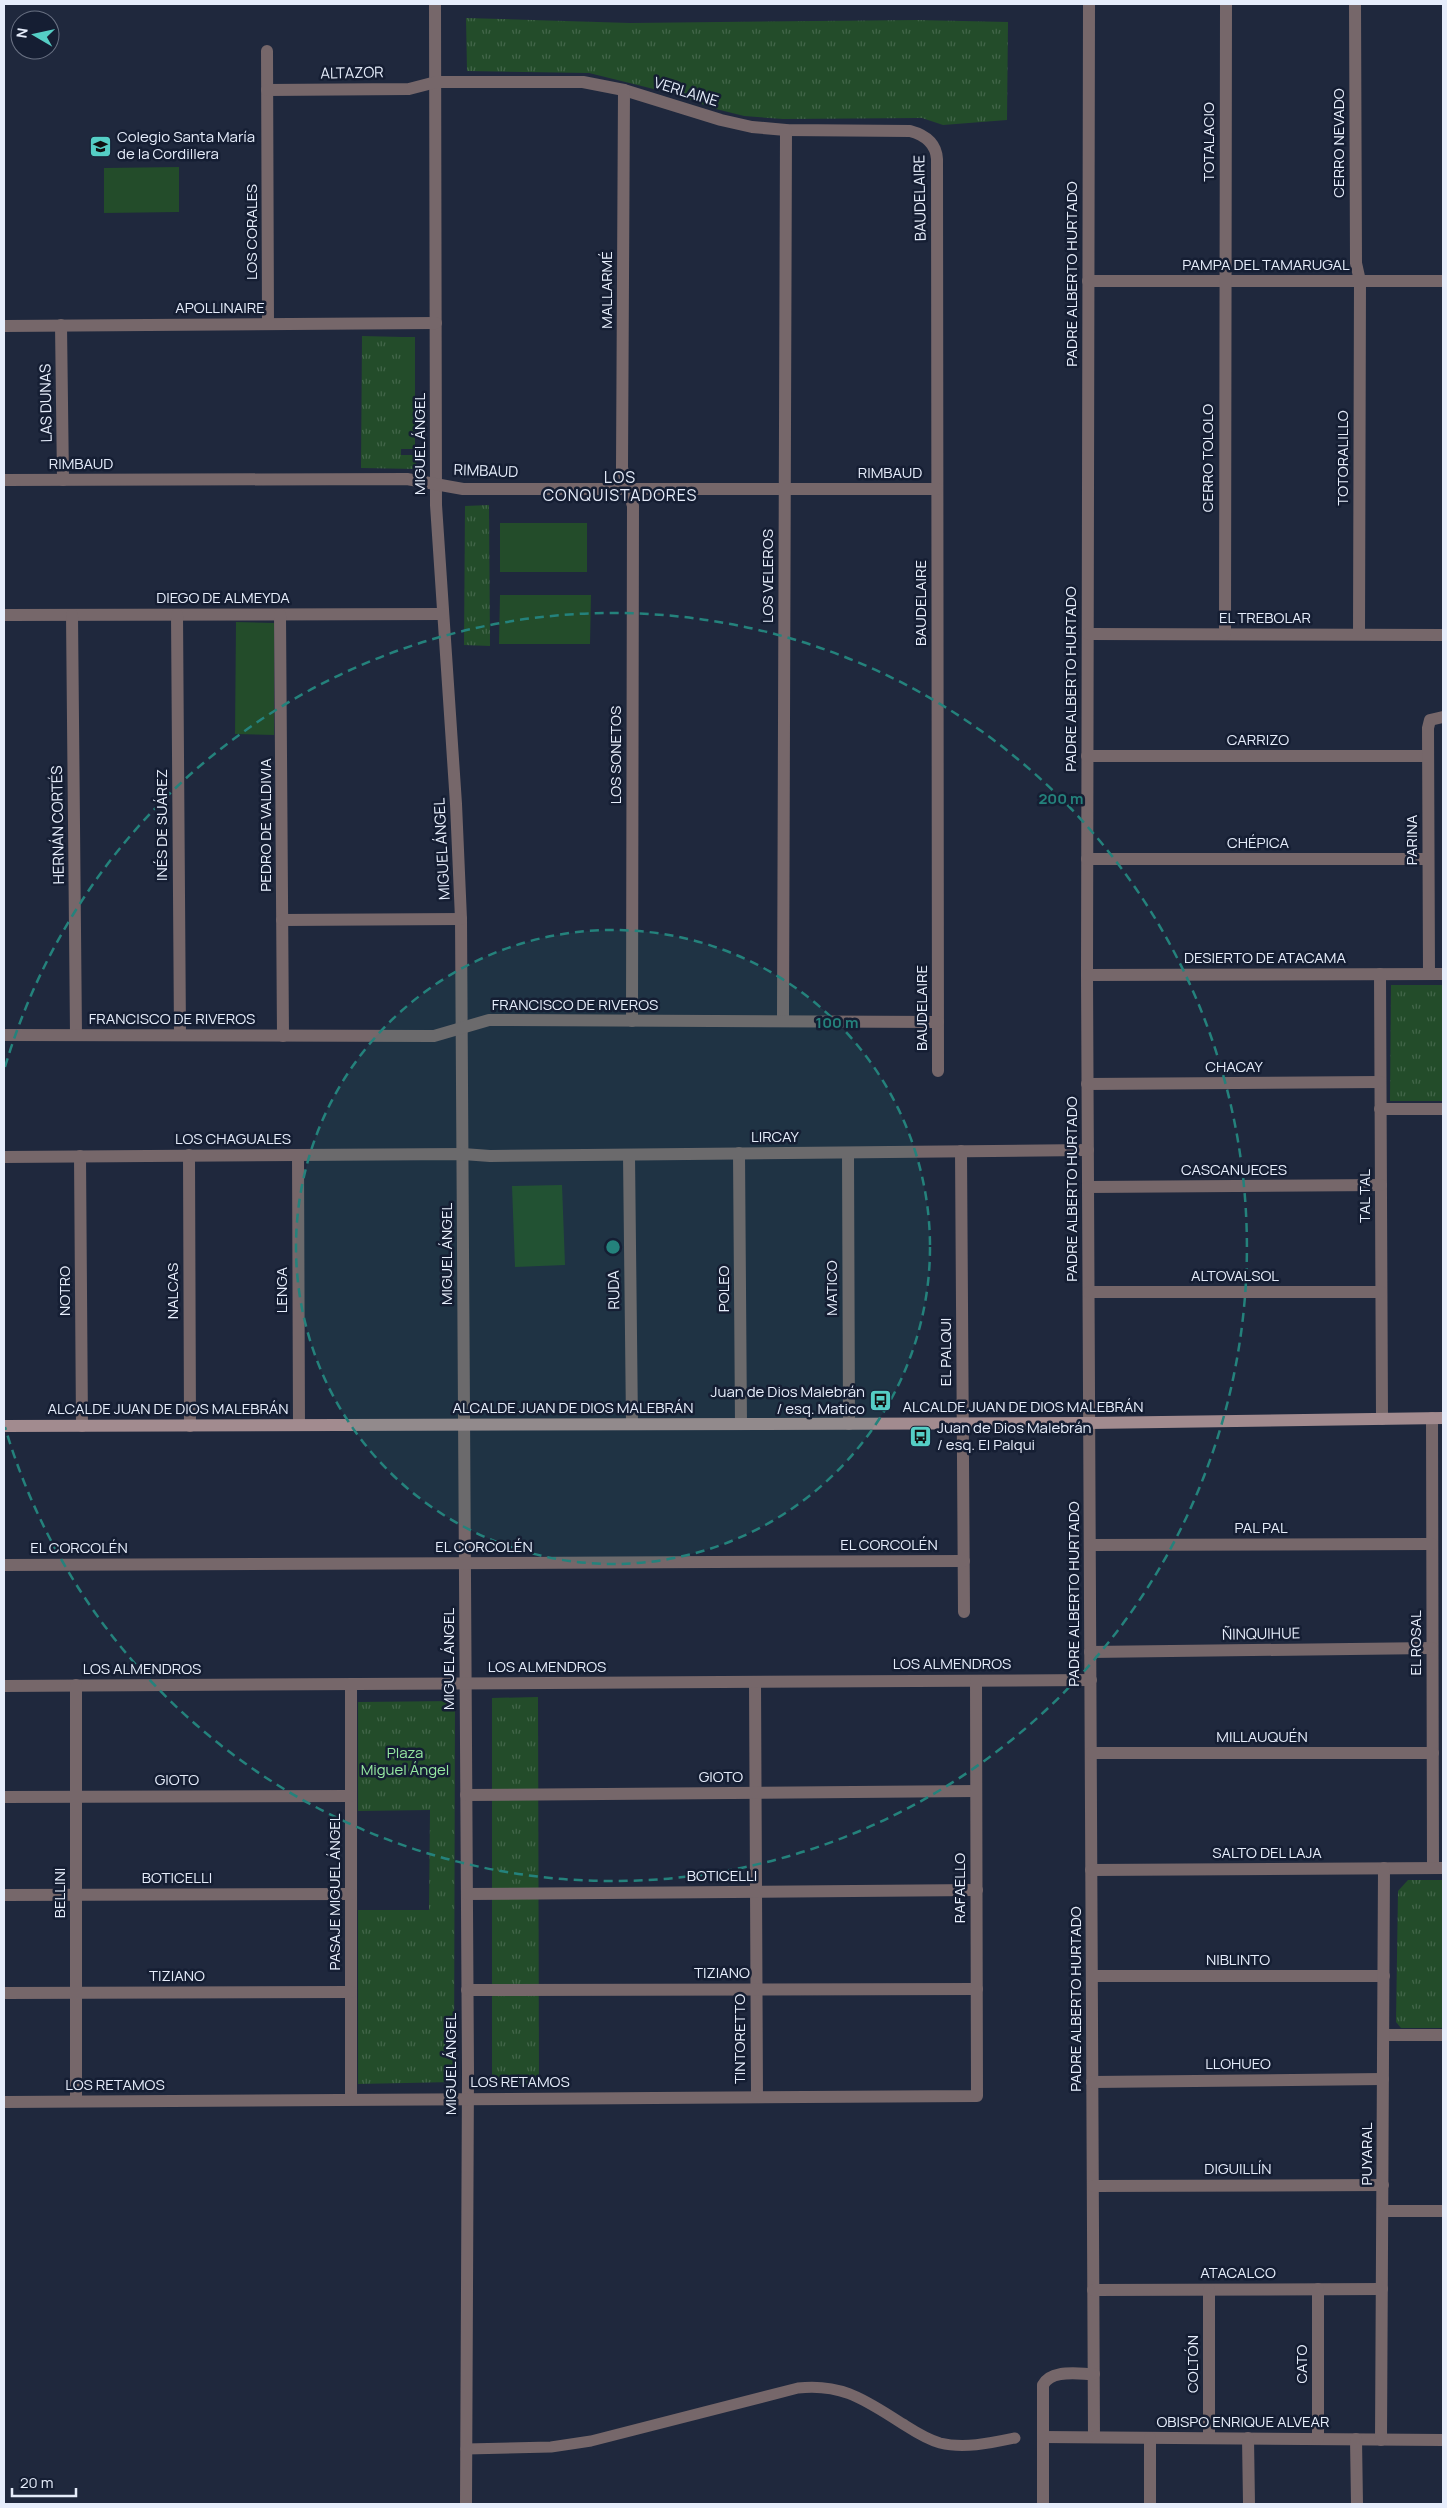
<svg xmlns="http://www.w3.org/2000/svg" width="1447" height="2508" font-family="Manrope,sans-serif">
	<defs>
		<pattern id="park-tufts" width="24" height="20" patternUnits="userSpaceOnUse" patternTransform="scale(1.25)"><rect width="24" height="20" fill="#234c2a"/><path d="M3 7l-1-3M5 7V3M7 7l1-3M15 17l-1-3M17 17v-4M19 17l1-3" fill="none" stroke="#43664a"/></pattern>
	</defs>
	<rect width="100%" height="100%" fill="#1f283d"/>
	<!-- grass -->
	<g fill="#234c2a">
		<path d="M 179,167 L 179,212 L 104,213 L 104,168 Z"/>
		<path d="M 377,337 L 415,337 L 415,449 L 376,449 Z"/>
		<rect x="500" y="523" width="87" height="49"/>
		<path d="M 500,595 L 591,595 L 590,644 L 499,644 Z"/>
		<path d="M 236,622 L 274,623 L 274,735 L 235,734 Z"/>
		<path d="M 562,1185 L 565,1265 L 515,1267 L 512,1186 Z"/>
	</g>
	<!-- park -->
	<g fill="url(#park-tufts)">
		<path d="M 466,18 L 630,23 L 917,20 L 1008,22 L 1007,120 L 943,125 L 922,118 L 783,119 L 744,116 L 712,108 L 678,95 L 589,73 L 467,71 Z"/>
		<path d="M 362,336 L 402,337 L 401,455 L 416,455 L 416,469 L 361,468 Z"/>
		<path d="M 489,505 L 490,646 L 464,645 L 465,506 Z"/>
		<path d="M 1391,985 L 1443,985 L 1443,1101 L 1390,1101 Z"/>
		<path d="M 538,1697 L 539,2085 L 492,2083 L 492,1698 Z"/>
		<path d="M 455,1701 L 454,2082 L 358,2084 L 358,1910 L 429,1910 L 430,1810 L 358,1811 L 358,1702 Z"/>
		<path d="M 1408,1880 L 1443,1880 L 1443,2028 L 1401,2028 L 1396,2022 L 1398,1891 Z"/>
	</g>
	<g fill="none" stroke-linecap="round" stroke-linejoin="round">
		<!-- lane -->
		<path stroke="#76676a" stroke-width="11" d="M 466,2449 L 551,2447 L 591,2441 L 798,2388 C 843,2383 866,2401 903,2424 C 914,2431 926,2439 940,2443 C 964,2449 991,2443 1015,2438"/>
		<!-- street -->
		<g stroke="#76676a" stroke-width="12">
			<path d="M 435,4 L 436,505 L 456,804 L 461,919 L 468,2073 L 466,2504"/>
			<path d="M 1089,4 L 1087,975 L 1094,2437"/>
			<path d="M 1355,4 L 1356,263 L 1360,281 L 1359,634"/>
			<path d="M 267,51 L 268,324"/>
			<path d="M 267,90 L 409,89 L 436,82 L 583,82 L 624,90 L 721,120 L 752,127 L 786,130 L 910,131 C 925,135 936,143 937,159 L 938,1071"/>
			<path d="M 624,90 L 622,468 L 633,506 L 632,1021"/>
			<path d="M 1088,281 L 1443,281"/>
			<path d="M 61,325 L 63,480"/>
			<path d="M 4,326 L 436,323"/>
			<path d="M 4,480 L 407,479 L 463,489 L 937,489"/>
			<path d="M 4,615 L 443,614"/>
			<path d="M 72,615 L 76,1035"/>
			<path d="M 177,615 L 180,1035"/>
			<path d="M 280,615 L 283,1036"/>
			<path d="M 1088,634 L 1443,635"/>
			<path d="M 1225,634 L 1226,4"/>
			<path d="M 1087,756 L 1428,756"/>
			<path d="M 1087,859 L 1428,859"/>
			<path d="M 282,920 L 461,919"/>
			<path d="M 1380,974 L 1382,1419"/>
			<path d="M 1429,974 L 1428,728 L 1430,720 L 1443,717"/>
			<path d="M 1087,975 L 1443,974"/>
			<path d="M 783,1021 L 786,130"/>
			<path d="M 4,1035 L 434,1036 L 489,1020 L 938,1022"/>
			<path d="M 1087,1084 L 1380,1082"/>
			<path d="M 1380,1109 L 1443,1109"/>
			<path d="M 961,1151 L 964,1612"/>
			<path d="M 739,1153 L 741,1424"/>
			<path d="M 848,1153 L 849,1424"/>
			<path d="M 189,1155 L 190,1426"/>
			<path d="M 298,1155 L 299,1425"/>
			<path d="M 629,1155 L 632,1424"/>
			<path d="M 80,1156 L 82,1426"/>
			<path d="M 4,1157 L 463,1154 L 490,1156 L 1088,1150"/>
			<path d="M 1088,1187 L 1381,1185"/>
			<path d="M 1089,1292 L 1381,1292"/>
			<path d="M 1432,1418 L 1433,1868"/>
			<path d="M 1090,1545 L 1432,1544"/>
			<path d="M 4,1565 L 964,1561"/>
			<path d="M 1090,1652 L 1432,1648"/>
			<path d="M 755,1682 L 757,2097"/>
			<path d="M 351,1684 L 351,2099"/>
			<path d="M 4,1686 L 1091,1680"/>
			<path d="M 1091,1753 L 1433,1753"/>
			<path d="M 466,1795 L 976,1791"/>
			<path d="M 4,1797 L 351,1796"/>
			<path d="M 1091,1870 L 1443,1868"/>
			<path d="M 467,1894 L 977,1890"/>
			<path d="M 4,1895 L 351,1894"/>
			<path d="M 1092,1976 L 1384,1976"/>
			<path d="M 467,1990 L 977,1989"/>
			<path d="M 4,1993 L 351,1992"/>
			<path d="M 1384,2035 L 1443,2035"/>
			<path d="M 1092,2082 L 1383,2079"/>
			<path d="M 76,2101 L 76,1685"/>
			<path d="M 4,2102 L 977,2096 L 976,1681"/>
			<path d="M 1093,2186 L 1383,2185"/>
			<path d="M 1383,2211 L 1443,2211"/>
			<path d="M 1093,2290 L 1382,2289"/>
			<path d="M 1209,2290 L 1209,2438"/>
			<path d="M 1043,2437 L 1443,2440"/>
			<path d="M 1150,2438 L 1150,2504"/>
			<path d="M 1248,2438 L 1249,2504"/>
			<path d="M 1318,2439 L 1318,2289"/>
			<path d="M 1356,2439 L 1357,2504"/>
			<path d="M 1381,2440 L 1384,1868"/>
			<path d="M 1043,2504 L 1043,2385 C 1051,2369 1078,2374 1094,2374"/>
		</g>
		<!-- secondary -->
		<path stroke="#a28b8f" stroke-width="12" d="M 4,1426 L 1089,1423 L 1443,1418"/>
	</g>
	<!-- distance rings -->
	<circle cx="613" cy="1247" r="317" fill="#24827c" fill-opacity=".12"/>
	<g fill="none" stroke="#24827c" stroke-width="2.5" stroke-dasharray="9 6">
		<circle cx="613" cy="1247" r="317"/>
		<path d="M5 1067A634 634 0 1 1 5 1427"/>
	</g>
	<!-- icons -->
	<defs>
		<symbol id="school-square" viewBox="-11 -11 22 22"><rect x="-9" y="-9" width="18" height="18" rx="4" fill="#55cec5" stroke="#151e33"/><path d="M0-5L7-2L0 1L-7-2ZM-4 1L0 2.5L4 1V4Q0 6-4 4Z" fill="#111"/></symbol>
		<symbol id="bus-square" viewBox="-11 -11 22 22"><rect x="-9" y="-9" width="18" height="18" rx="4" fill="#55cec5" stroke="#151e33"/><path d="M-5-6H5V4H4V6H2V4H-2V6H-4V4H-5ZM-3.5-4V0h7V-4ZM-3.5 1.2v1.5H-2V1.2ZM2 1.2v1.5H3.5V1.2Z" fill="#111"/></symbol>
	</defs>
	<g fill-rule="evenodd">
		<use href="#school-square" x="88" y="134" width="25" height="25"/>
		<use href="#bus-square" x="868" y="1388" width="25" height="25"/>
		<use href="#bus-square" x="908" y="1424" width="25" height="25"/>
	</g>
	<g text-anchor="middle" stroke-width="5" stroke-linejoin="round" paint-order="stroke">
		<!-- street labels -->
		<g font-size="15" fill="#e6edfb" stroke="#151e33">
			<text transform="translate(352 73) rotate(-1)" y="5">ALTAZOR</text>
			<text transform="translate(686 92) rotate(17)" y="5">VERLAINE</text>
			<text transform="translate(1209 142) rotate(-90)" y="5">TOTALACIO</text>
			<text transform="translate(1339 143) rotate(-90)" y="5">CERRO NEVADO</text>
			<text transform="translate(920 198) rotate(-91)" y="5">BAUDELAIRE</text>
			<text transform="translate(252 232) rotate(-90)" y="5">LOS CORALES</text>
			<text x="1266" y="270">PAMPA DEL TAMARUGAL</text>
			<text transform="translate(1072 274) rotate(-90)" y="5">PADRE ALBERTO HURTADO</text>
			<text transform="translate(607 290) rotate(-90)" y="5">MALLARMÉ</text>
			<text x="220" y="313">APOLLINAIRE</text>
			<text transform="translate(46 403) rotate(-91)" y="5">LAS DUNAS</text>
			<text transform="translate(420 444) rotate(-90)" y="5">MIGUEL ÁNGEL</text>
			<text transform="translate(1208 458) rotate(-90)" y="5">CERRO TOLOLO</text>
			<text transform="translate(1343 458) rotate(-90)" y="5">TOTORALILLO</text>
			<text x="81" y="469">RIMBAUD</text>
			<text transform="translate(486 471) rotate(2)" y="5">RIMBAUD</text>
			<text x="890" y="478">RIMBAUD</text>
			<text transform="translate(768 576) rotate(-90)" y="5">LOS VELEROS</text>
			<text x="223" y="603">DIEGO DE ALMEYDA</text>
			<text transform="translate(921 603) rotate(-90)" y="5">BAUDELAIRE</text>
			<text x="1265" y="623">EL TREBOLAR</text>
			<text transform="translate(1071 679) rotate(-90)" y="5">PADRE ALBERTO HURTADO</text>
			<text x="1258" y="745">CARRIZO</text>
			<text transform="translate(616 755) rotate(-90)" y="5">LOS SONETOS</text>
			<text transform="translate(58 825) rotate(-91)" y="5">HERNÁN CORTÉS</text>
			<text transform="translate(162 825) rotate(-90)" y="5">INÉS DE SUÁREZ</text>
			<text transform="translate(266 825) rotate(-90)" y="5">PEDRO DE VALDIVIA</text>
			<text transform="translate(1412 840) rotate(-90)" y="5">PARINA</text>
			<text x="1258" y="848">CHÉPICA</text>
			<text transform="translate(442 849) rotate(-93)" y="5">MIGUEL ÁNGEL</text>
			<text x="1265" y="963">DESIERTO DE ATACAMA</text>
			<text x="575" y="1010">FRANCISCO DE RIVEROS</text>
			<text transform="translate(922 1008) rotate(-90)" y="5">BAUDELAIRE</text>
			<text x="172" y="1024">FRANCISCO DE RIVEROS</text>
			<text x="1234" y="1072">CHACAY</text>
			<text x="775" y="1142">LIRCAY</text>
			<text x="233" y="1144">LOS CHAGUALES</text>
			<text x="1234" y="1175">CASCANUECES</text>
			<text transform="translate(1072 1189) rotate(-90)" y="5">PADRE ALBERTO HURTADO</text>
			<text transform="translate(1365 1196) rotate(-90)" y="5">TAL TAL</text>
			<text transform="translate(447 1254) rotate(-90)" y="5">MIGUEL ÁNGEL</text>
			<text x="1235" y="1281">ALTOVALSOL</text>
			<text transform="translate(832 1288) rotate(-90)" y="5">MATICO</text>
			<text transform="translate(724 1289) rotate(-90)" y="5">POLEO</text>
			<text transform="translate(282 1290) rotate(-90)" y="5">LENGA</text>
			<text transform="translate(614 1290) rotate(-91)" y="5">RUDA</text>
			<text transform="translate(65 1291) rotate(-90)" y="5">NOTRO</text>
			<text transform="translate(173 1291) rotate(-90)" y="5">NALCAS</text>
			<text transform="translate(946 1352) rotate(-90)" y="5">EL PALQUI</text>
			<text x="1023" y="1412">ALCALDE JUAN DE DIOS MALEBRÁN</text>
			<text x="573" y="1413">ALCALDE JUAN DE DIOS MALEBRÁN</text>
			<text x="168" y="1414">ALCALDE JUAN DE DIOS MALEBRÁN</text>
			<text x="1261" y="1533">PAL PAL</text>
			<text x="889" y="1550">EL CORCOLÉN</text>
			<text x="484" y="1552">EL CORCOLÉN</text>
			<text x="79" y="1553">EL CORCOLÉN</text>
			<text transform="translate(1074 1594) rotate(-90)" y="5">PADRE ALBERTO HURTADO</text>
			<text transform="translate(1261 1634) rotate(-1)" y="5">ÑINQUIHUE</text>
			<text transform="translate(1416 1643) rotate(-90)" y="5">EL ROSAL</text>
			<text transform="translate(449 1659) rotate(-90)" y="5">MIGUEL ÁNGEL</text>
			<text x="952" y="1669">LOS ALMENDROS</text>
			<text x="547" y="1672">LOS ALMENDROS</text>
			<text x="142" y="1674">LOS ALMENDROS</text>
			<text x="1262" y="1742">MILLAUQUÉN</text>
			<text x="721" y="1782">GIOTO</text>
			<text x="177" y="1785">GIOTO</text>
			<text x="1267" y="1858">SALTO DEL LAJA</text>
			<text x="722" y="1881">BOTICELLI</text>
			<text x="177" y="1883">BOTICELLI</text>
			<text transform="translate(960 1888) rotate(-90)" y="5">RAFAELLO</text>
			<text transform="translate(335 1892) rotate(-90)" y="5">PASAJE MIGUEL ÁNGEL</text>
			<text transform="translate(60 1893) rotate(-90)" y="5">BELLINI</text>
			<text x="1238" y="1965">NIBLINTO</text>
			<text x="722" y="1978">TIZIANO</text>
			<text x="177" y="1981">TIZIANO</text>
			<text transform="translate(1076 1999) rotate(-90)" y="5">PADRE ALBERTO HURTADO</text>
			<text transform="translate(740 2039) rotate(-90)" y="5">TINTORETTO</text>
			<text transform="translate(451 2064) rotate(-90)" y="5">MIGUEL ÁNGEL</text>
			<text x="1238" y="2069">LLOHUEO</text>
			<text x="520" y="2087">LOS RETAMOS</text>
			<text x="115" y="2090">LOS RETAMOS</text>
			<text transform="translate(1367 2154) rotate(-90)" y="5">PUYARAL</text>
			<text x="1238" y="2174">DIGUILLÍN</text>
			<text x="1238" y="2278">ATACALCO</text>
			<text transform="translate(1193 2364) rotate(-90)" y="5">COLTÓN</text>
			<text transform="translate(1302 2364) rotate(-90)" y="5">CATO</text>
			<text x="1243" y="2427">OBISPO ENRIQUE ALVEAR</text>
		</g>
		<!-- poi labels -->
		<g font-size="15" fill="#e6edfb" stroke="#151e33" text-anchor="start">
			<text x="117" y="142">Colegio Santa María<tspan x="117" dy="17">de la Cordillera</tspan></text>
			<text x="865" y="1397" text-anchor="end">Juan de Dios Malebrán<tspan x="865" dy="17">/ esq. Matico</tspan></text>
			<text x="937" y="1433">Juan de Dios Malebrán<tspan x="937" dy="17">/ esq. El Palqui</tspan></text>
		</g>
		<!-- park labels -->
		<g font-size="15" fill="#95e8a1" stroke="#151e33">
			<text x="405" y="1758">Plaza<tspan x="405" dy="17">Miguel Ángel</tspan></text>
		</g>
		<!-- neighbourhood labels -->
		<g font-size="16" letter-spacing="1" fill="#e6edfb" stroke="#151e33">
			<text x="620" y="483">LOS<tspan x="620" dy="18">CONQUISTADORES</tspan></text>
		</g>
	</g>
	<circle cx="613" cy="1247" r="8" fill="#24827c" stroke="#151e33" stroke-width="2.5"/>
	<g font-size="15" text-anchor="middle" font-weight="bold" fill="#24827c" stroke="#151e33" stroke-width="5" stroke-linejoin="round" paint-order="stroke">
		<text x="1061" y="804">200 m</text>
		<text x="837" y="1028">100 m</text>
	</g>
	<!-- border -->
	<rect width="1447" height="2508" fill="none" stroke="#e6edfb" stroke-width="10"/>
	<!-- north arrow -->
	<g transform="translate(35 35) rotate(279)"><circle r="24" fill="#151e33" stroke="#697183"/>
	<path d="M0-4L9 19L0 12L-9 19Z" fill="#55cec5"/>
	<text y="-8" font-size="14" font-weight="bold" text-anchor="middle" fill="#e6edfb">N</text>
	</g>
	<!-- scale -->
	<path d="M12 2488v8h64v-8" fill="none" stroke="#e6edfb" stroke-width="2.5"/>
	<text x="20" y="2488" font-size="15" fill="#e6edfb" stroke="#151e33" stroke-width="4" paint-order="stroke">20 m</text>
</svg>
